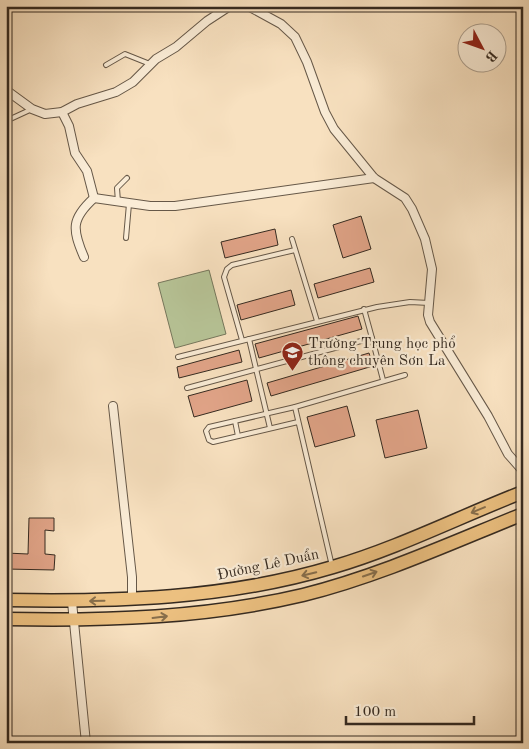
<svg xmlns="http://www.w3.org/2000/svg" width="529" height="749" font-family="'Old Standard TT',serif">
	<rect width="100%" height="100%" fill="#f8e1c0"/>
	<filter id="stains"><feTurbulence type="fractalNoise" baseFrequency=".004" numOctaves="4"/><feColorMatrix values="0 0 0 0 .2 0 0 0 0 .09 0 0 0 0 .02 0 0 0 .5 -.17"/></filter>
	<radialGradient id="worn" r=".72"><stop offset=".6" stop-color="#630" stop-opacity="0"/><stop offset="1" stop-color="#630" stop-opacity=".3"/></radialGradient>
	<!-- green -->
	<path fill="#b7c497" stroke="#76775c" d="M 209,270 L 226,334 L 175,348 L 158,283 Z"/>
	<!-- building -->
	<g fill="#e1a488" stroke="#352a20">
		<path d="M 361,216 L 371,249 L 343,258 L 333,225 Z"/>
		<path d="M 275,229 L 278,245 L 225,258 L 221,242 Z"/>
		<path d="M 370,268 L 374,282 L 318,298 L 314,284 Z"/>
		<path d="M 291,290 L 295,305 L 241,320 L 237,305 Z"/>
		<path d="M 358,316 L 362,329 L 259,358 L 255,344 Z"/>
		<path d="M 239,350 L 242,362 L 179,378 L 177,367 Z"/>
		<path d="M 369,353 L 373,366 L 271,396 L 267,383 Z"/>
		<path d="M 247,380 L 252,401 L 194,417 L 188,396 Z"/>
		<path d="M 347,406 L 355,436 L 315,447 L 307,417 Z"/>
		<path d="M 418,410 L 427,448 L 385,458 L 376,420 Z"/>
		<path d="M 29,518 L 54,518 L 54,531 L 45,530 L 45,554 L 55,555 L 54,570 L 6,569 L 6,553 L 28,554 Z"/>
	</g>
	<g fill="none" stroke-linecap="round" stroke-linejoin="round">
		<defs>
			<g id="lane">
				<path d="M 106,65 L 125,54 L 150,64"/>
				<path d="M 6,121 L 32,109"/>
				<path d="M 118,202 L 117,188 L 127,178"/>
				<path d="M 126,238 L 129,204"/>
				<path d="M 292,239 L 317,321"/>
				<path d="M 364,309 L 372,338"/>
				<path d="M 249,339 L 270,428"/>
				<path d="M 242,340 L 224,277 L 227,269 L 232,265 L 295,250"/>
				<path d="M 178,357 L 377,307 L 410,302 L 429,303"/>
				<path d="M 187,388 L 372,338 L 383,380"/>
				<path d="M 295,407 L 332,566"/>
				<path d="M 235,421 L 238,436"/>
				<path d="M 298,422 L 213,442 L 209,440 L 206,431 L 209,427 L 295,407 L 405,375"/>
			</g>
			<g id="street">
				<path d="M 248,6 L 281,24 L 295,37 L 307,62 L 325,112 L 334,129 L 374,178 L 405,198 L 412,209 L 425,239 L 432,269 L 428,315 L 430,322 L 488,416 L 508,454 L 523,471"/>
				<path d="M 6,90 L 32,109 L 45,114 L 62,112 L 77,104 L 116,92 L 133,82 L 156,59 L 176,47 L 207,21 L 230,6"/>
				<path d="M 62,112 L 69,126 L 75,153 L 87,171 L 94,198"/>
				<path d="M 94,198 L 150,206 L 175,206 L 374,178"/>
				<path d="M 84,257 C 72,229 71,219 94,198"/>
				<path d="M 113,406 L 132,577 L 132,600"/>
				<path d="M 72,602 L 86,743"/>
			</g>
			<g id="primary">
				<path d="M 6,600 C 116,602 226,599 333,567 C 398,548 459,517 523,492"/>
				<path d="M 6,619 C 106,621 206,618 303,595 C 379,576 451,543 523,514"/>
			</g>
		</defs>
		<!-- lane casing -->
		<use href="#lane" stroke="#665848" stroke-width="6"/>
		<!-- street casing -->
		<use href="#street" stroke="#665848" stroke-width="10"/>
		<!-- primary casing -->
		<use href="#primary" stroke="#352a20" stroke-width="15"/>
		<!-- lane -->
		<use href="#lane" stroke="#faecd6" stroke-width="4"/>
		<!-- street -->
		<use href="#street" stroke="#faecd6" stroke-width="8"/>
		<!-- primary -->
		<use href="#primary" stroke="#ecc080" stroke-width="12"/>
	</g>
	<!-- one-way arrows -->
	<defs><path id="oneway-shaft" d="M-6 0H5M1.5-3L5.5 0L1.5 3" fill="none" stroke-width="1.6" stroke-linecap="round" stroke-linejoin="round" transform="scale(1.25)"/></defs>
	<g stroke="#876e4b">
		<use href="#oneway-shaft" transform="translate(478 510) rotate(157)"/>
		<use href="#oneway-shaft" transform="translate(309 574) rotate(166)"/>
		<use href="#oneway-shaft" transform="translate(370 574) rotate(-19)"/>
		<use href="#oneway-shaft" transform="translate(97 601) rotate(179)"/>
		<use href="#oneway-shaft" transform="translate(160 617) rotate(-7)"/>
	</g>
	<!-- icons -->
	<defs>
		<symbol id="school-pin" viewBox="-11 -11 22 30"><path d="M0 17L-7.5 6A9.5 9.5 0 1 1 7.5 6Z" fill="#8f2418" stroke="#faecd6"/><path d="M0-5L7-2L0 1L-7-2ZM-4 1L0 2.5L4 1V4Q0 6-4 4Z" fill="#fff"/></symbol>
	</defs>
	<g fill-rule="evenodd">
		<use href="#school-pin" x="280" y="340" width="25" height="34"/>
	</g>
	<g text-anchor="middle" stroke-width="4.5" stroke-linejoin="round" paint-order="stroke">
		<!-- poi labels -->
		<g font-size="15" fill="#352a20" stroke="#faecd6" text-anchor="start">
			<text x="308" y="348">Trường Trung học phổ<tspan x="308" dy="17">thông chuyên Sơn La</tspan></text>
		</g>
		<!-- street labels -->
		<g font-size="15" fill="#352a20" stroke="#faecd6">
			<text transform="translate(268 564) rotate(-12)" y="5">Đường Lê Duẩn</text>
		</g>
	</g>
	<!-- margin -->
	<rect width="529" height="749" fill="none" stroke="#f8e1c0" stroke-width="25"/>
	<rect x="8" y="8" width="514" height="734" fill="none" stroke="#352a20" stroke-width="2.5"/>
	<rect x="12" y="12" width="504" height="724" fill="none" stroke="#352a20"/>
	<!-- north arrow -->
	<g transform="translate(482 48) rotate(131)"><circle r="24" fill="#faecd6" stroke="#ab9e8d"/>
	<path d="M0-4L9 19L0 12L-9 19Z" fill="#8f2418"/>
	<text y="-8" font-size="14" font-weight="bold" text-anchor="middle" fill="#352a20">B</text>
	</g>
	<!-- scale -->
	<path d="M346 716v8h128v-8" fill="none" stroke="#352a20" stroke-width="2.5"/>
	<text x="354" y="716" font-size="15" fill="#352a20" stroke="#faecd6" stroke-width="4" paint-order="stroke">100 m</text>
	<rect width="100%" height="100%" filter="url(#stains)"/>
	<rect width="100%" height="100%" fill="url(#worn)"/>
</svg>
